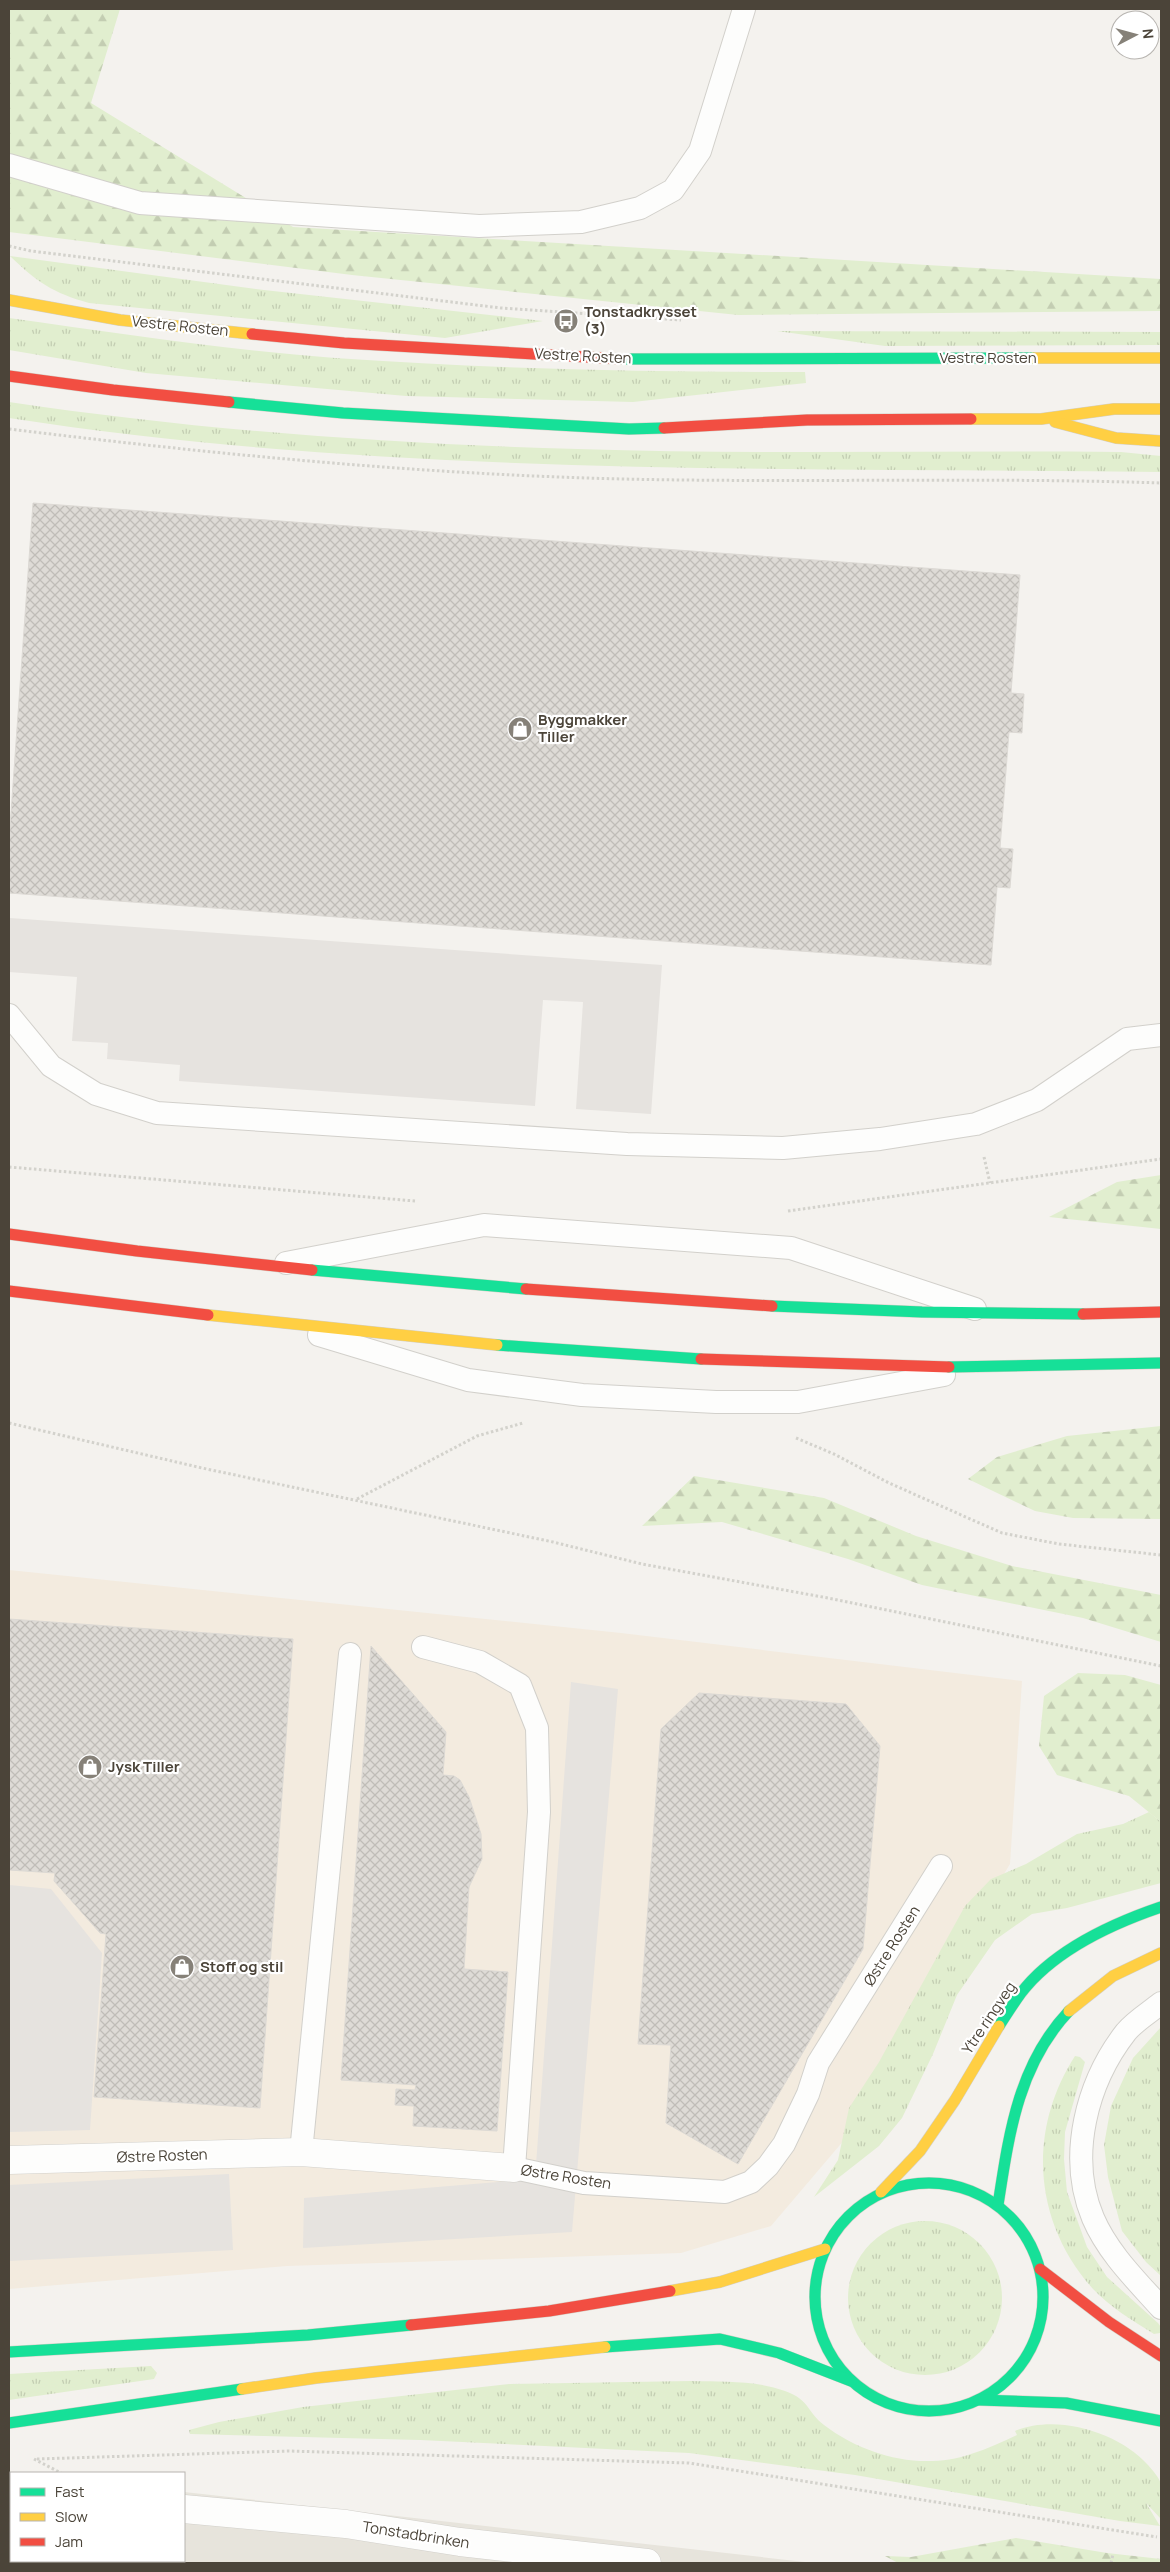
<svg xmlns="http://www.w3.org/2000/svg" width="1170" height="2572" font-family="Manrope,sans-serif">
	<defs>
		<pattern id="grass-tufts" width="24" height="20" patternUnits="userSpaceOnUse" patternTransform="scale(1.25)"><rect width="24" height="20" fill="#e1eecf"/><path d="M3 7l-1-3M5 7V3M7 7l1-3M15 17l-1-3M17 17v-4M19 17l1-3" fill="none" stroke="#c3cdb2"/></pattern>
		<pattern id="forest-firs" width="22" height="20" patternUnits="userSpaceOnUse" patternTransform="scale(1.25)"><rect width="22" height="20" fill="#e1eecf"/><path d="M5 1l3.5 6h-7zM16 11l3.5 6h-7z" fill="#c3cdb2"/></pattern>
		<pattern id="building-cross-hatch" width="8" height="8" patternUnits="userSpaceOnUse" patternTransform="scale(1.25)"><rect width="8" height="8" fill="#dedbd6"/><path d="M0 0l8 8M0 8l8-8" fill="none" stroke="#c0bdb8"/></pattern>
	</defs>
	<rect width="100%" height="100%" fill="#f4f2ee"/>
	<!-- residential -->
	<path fill="#e7e4dc" d="M 184,2492 L 814,2563 L 9,2563 L 9,2494 L 11,2494 L 11,2561 L 184,2561 Z"/>
	<!-- commercial -->
	<path fill="#f3ebdf" d="M 9,1570 L 621,1633 L 1022,1681 L 1010,1864 L 845,2139 L 771,2226 L 681,2253 L 287,2266 L 9,2289 Z"/>
	<!-- grass -->
	<g fill="url(#grass-tufts)">
		<path d="M 10,256 L 264,290 L 543,321 L 445,338 L 89,303 C 53,293 37,282 10,256 Z"/>
		<path d="M 9,318 C 117,333 226,350 335,358 C 492,369 648,372 805,372 L 806,383 L 633,402 L 406,396 L 146,373 L 9,350 Z"/>
		<path d="M 777,331 L 1161,332 L 1161,345 L 885,346 Z"/>
		<path d="M 9,402 C 197,430 388,444 578,449 C 759,455 940,450 1121,452 L 1161,456 L 1161,472 C 777,467 390,477 9,418 Z"/>
		<path d="M 1149,1812 L 1161,1822 L 1161,1883 L 1067,1908 L 1032,1914 L 995,1940 L 957,1995 L 933,2054 L 902,2118 L 879,2146 L 814,2197 L 838,2160 L 849,2108 L 879,2062 L 965,1906 L 991,1879 L 1026,1864 L 1077,1834 L 1123,1824 Z"/>
		<path d="M 1161,2027 L 1161,2276 L 1146,2262 L 1122,2231 L 1108,2177 L 1104,2145 L 1111,2106 L 1133,2058 Z"/>
		<path d="M 1075,2056 L 1080,2057 L 1085,2062 L 1065,2132 L 1064,2159 L 1067,2192 L 1087,2247 L 1107,2277 L 1158,2323 L 1161,2327 L 1160,2333 L 1154,2334 C 1133,2321 1110,2307 1093,2289 C 1033,2222 1027,2131 1075,2056 Z"/>
		<circle cx="925" cy="2298" r="77"/>
		<path d="M 151,2366 L 157,2373 L 154,2379 L 9,2400 L 9,2374 Z"/>
		<path d="M 691,2381 C 722,2382 755,2380 785,2391 C 810,2400 807,2412 824,2425 C 865,2456 921,2471 971,2454 C 987,2449 1002,2442 1017,2435 L 1015,2431 C 1057,2413 1120,2433 1148,2465 C 1153,2471 1159,2477 1161,2484 C 1164,2494 1161,2508 1161,2519 L 1146,2503 L 1160,2526 L 1120,2521 L 855,2475 L 689,2453 L 420,2440 L 190,2434 L 189,2430 L 219,2422 L 303,2407 L 509,2384 Z"/>
	</g>
	<!-- forest -->
	<g fill="url(#forest-firs)">
		<path d="M 9,9 L 120,9 L 91,103 L 293,227 L 1161,279 L 1161,311 L 738,315 L 352,275 L 9,232 Z"/>
		<path d="M 1161,1175 L 1161,1229 L 1049,1217 L 1117,1182 Z"/>
		<path d="M 1161,1426 L 1161,1519 L 1073,1518 L 1035,1511 L 968,1479 L 997,1457 L 1067,1436 Z"/>
		<path d="M 694,1476 L 824,1498 L 916,1536 L 1012,1566 L 1161,1595 L 1161,1642 L 1083,1618 L 922,1585 L 848,1559 L 722,1522 L 642,1526 Z"/>
		<path d="M 1078,1673 L 1125,1675 L 1161,1685 L 1161,1822 L 1129,1796 L 1057,1775 L 1039,1746 L 1044,1696 Z"/>
		<path d="M 1016,2538 L 1107,2553 L 1161,2559 L 1161,2563 L 898,2563 L 885,2556 L 911,2557 Z"/>
	</g>
	<!-- parking -->
	<g fill="#e6e3df">
		<path d="M 10,918 L 662,965 L 651,1114 L 576,1109 L 583,1002 L 543,1000 L 535,1106 L 179,1081 L 180,1065 L 107,1059 L 108,1043 L 72,1041 L 77,977 L 9,972 Z"/>
		<path d="M 571,1682 L 618,1689 L 572,2232 L 303,2248 L 304,2198 L 535,2179 Z"/>
		<path d="M 9,1885 L 51,1889 L 102,1953 L 90,2130 L 9,2132 Z"/>
		<path d="M 229,2174 L 233,2250 L 9,2261 L 9,2185 Z"/>
	</g>
	<!-- building -->
	<g fill="url(#building-cross-hatch)" stroke="#dcd9d4">
		<path d="M 33,503 L 1020,575 L 1011,693 L 1024,694 L 1022,733 L 1009,732 L 1000,848 L 1013,849 L 1010,888 L 997,887 L 991,965 L 9,893 L 9,841 Z"/>
		<path d="M 9,1619 L 293,1639 L 260,2108 L 94,2097 L 106,1934 L 100,1933 L 54,1881 L 55,1873 L 9,1870 Z"/>
		<path d="M 371,1646 L 446,1732 L 443,1775 L 454,1776 L 460,1780 L 469,1797 L 481,1834 L 482,1859 L 469,1887 L 464,1969 L 508,1972 L 497,2131 L 413,2126 L 414,2106 L 395,2105 L 396,2089 L 415,2090 L 416,2085 L 341,2080 Z"/>
		<path d="M 699,1693 L 846,1704 L 880,1746 L 863,1949 L 738,2164 L 666,2123 L 671,2045 L 638,2044 L 661,1729 Z"/>
	</g>
	<g fill="none" stroke-linecap="round" stroke-linejoin="round">
		<defs>
			<g id="lane">
				<path d="M 9,165 L 140,203 L 479,226 L 581,222 L 640,208 L 673,190 L 700,151 L 744,9"/>
				<path d="M 9,1015 L 51,1066 L 96,1094 L 157,1113 L 627,1144 L 783,1148 L 880,1139 L 976,1124 L 1037,1100 L 1127,1039 L 1161,1035"/>
				<path d="M 286,1263 L 484,1225 L 791,1248 L 975,1309"/>
				<path d="M 319,1335 L 468,1380 L 582,1395 L 716,1402 L 798,1402 L 944,1375"/>
				<path d="M 423,1647 L 480,1662 L 520,1685 L 537,1728 L 539,1812 L 514,2168 L 584,2183 L 725,2192 L 751,2182 L 768,2166 L 784,2144 L 808,2094 L 818,2063 L 941,1866"/>
				<path d="M 1161,2003 C 1150,2012 1135,2021 1126,2032 C 1087,2082 1067,2156 1093,2218 C 1108,2253 1136,2280 1161,2308"/>
				<path d="M 301,2152 L 350,1654"/>
				<path d="M 78,2563 L 78,2561"/>
			</g>
			<g id="street">
				<path d="M 9,2160 L 301,2152 L 514,2168"/>
				<path d="M 9,2509 L 11,2509"/>
				<path d="M 184,2509 L 346,2524 L 460,2542 L 647,2563"/>
			</g>
			<g id="fast">
				<path d="M 621,359 L 1033,358"/>
				<path d="M 229,402 L 343,413 L 629,429 L 664,428"/>
				<path d="M 312,1270 L 526,1289"/>
				<path d="M 772,1306 L 922,1312 L 1083,1314"/>
				<path d="M 497,1345 L 701,1359"/>
				<path d="M 949,1367 L 1161,1363"/>
				<path d="M 999,2026 C 1006,2015 1013,2004 1021,1993 C 1054,1950 1111,1924 1161,1907"/>
				<circle cx="929" cy="2297" r="114"/>
				<path d="M 998,2205 C 1009,2134 1018,2065 1069,2011"/>
				<path d="M 605,2347 L 720,2339 L 779,2353 L 851,2381"/>
				<path d="M 9,2352 L 308,2335 L 411,2325"/>
				<path d="M 979,2400 L 1066,2403 L 1161,2421"/>
				<path d="M 9,2423 L 242,2389"/>
			</g>
			<g id="slow">
				<path d="M 9,300 L 120,320 L 252,334"/>
				<path d="M 1033,358 L 1161,358"/>
				<path d="M 971,419 L 1041,419 L 1114,409 L 1161,409"/>
				<path d="M 1055,422 L 1116,438 L 1161,441"/>
				<path d="M 208,1315 L 497,1345"/>
				<path d="M 1069,2011 L 1113,1976 L 1161,1953"/>
				<path d="M 881,2192 L 920,2151 L 955,2100 L 999,2026"/>
				<path d="M 670,2291 L 720,2282 L 825,2249"/>
				<path d="M 242,2389 L 316,2378 L 605,2347"/>
			</g>
			<g id="jam">
				<path d="M 252,334 L 344,343 L 621,359"/>
				<path d="M 9,376 L 113,390 L 229,402"/>
				<path d="M 664,428 L 807,420 L 971,419"/>
				<path d="M 9,1234 L 137,1251 L 312,1270"/>
				<path d="M 526,1289 L 772,1306"/>
				<path d="M 9,1291 L 208,1315"/>
				<path d="M 1083,1314 L 1161,1312"/>
				<path d="M 701,1359 L 949,1367"/>
				<path d="M 1040,2269 L 1109,2322 L 1161,2356"/>
				<path d="M 411,2325 L 549,2311 L 670,2291"/>
			</g>
		</defs>
		<!-- lane casing -->
		<use href="#lane" stroke="#d2d0cb" stroke-width="24"/>
		<!-- street casing -->
		<use href="#street" stroke="#d2d0cb" stroke-width="29"/>
		<!-- fast casing -->
		<use href="#fast" stroke="#d3cfc5" stroke-width="12"/>
		<!-- slow casing -->
		<use href="#slow" stroke="#d3cfc5" stroke-width="12"/>
		<!-- jam casing -->
		<use href="#jam" stroke="#d3cfc5" stroke-width="12"/>
		<!-- path -->
		<g stroke="#d3d2cc" stroke-width="3" stroke-dasharray="2.5 2.5" stroke-linecap="butt">
			<path d="M 9,246 L 31,251 L 501,308 L 681,320"/>
			<path d="M 9,429 C 213,454 416,474 622,479 C 801,483 982,477 1161,483"/>
			<path d="M 984,1157 L 990,1183"/>
			<path d="M 9,1167 L 415,1201"/>
			<path d="M 788,1211 L 1161,1159"/>
			<path d="M 9,1423 L 202,1468 L 553,1542 L 642,1564 L 828,1598 L 1161,1666"/>
			<path d="M 796,1438 L 834,1454 L 889,1483 L 1002,1533 L 1059,1544 L 1161,1555"/>
			<path d="M 357,1499 L 477,1436 L 523,1423"/>
			<path d="M 34,2459 L 61,2473"/>
			<path d="M 37,2459 L 289,2451 L 689,2463 L 1157,2537"/>
			<path d="M 1111,2563 L 1113,2554"/>
		</g>
		<!-- lane -->
		<use href="#lane" stroke="#fdfdfc" stroke-width="22"/>
		<!-- street -->
		<use href="#street" stroke="#fdfdfc" stroke-width="28"/>
		<!-- fast -->
		<use href="#fast" stroke="#16e098" stroke-width="11"/>
		<!-- slow -->
		<use href="#slow" stroke="#ffcf43" stroke-width="11"/>
		<!-- jam -->
		<use href="#jam" stroke="#f24e42" stroke-width="11"/>
	</g>
	<!-- icons -->
	<defs>
		<symbol id="bus-disc" viewBox="-11 -11 22 22"><circle r="9.5" fill="#868178" stroke="#fff"/><path d="M-5-6H5V4H4V6H2V4H-2V6H-4V4H-5ZM-3.5-4V0h7V-4ZM-3.5 1.2v1.5H-2V1.2ZM2 1.2v1.5H3.5V1.2Z" fill="#fff"/></symbol>
		<symbol id="shop-disc" viewBox="-11 -11 22 22"><circle r="9.5" fill="#868178" stroke="#fff"/><path d="M-5-2.5h2.3a2.7 3.5 0 0 1 5.4 0H5L5.5 6h-11ZM-1.5-2.5h3a1.5 2.3 0 0 0-3 0Z" fill="#fff"/></symbol>
	</defs>
	<g fill-rule="evenodd">
		<use href="#bus-disc" x="552" y="307" width="28" height="28"/>
		<use href="#shop-disc" x="506" y="715" width="28" height="28"/>
		<use href="#shop-disc" x="76" y="1753" width="28" height="28"/>
		<use href="#shop-disc" x="168" y="1953" width="28" height="28"/>
	</g>
	<g text-anchor="middle" stroke-width="4.5" stroke-linejoin="round" paint-order="stroke">
		<!-- poi labels -->
		<g font-size="15" font-weight="bold" fill="#4b4439" stroke="#fff" text-anchor="start">
			<text x="584" y="317">Tonstadkrysset<tspan x="584" dy="17">(3)</tspan></text>
			<text x="538" y="725">Byggmakker<tspan x="538" dy="17">Tiller</tspan></text>
			<text x="108" y="1772">Jysk Tiller</text>
			<text x="200" y="1972">Stoff og stil</text>
		</g>
		<!-- street labels -->
		<g font-size="15" fill="#4b4439" stroke="#fff">
			<text transform="translate(180 326) rotate(6)" y="5">Vestre Rosten</text>
			<text transform="translate(583 356) rotate(3)" y="5">Vestre Rosten</text>
			<text x="988" y="363">Vestre Rosten</text>
			<text transform="translate(892 1946) rotate(-58)" y="5">Østre Rosten</text>
			<text transform="translate(989 2018) rotate(-56)" y="5">Ytre ringveg</text>
			<text transform="translate(162 2156) rotate(-2)" y="5">Østre Rosten</text>
			<text transform="translate(566 2177) rotate(9)" y="5">Østre Rosten</text>
			<text transform="translate(416 2535) rotate(9)" y="5">Tonstadbrinken</text>
		</g>
	</g>
	<!-- border -->
	<rect width="1170" height="2572" fill="none" stroke="#4b4439" stroke-width="20"/>
	<!-- legend -->
	<rect x="10" y="2472" width="175" height="90" fill="#ffffff" stroke="#b7b4b0"/>
	<rect x="20" y="2488" width="25" height="8" fill="#16e098" stroke="#b7b4b0"/>
	<text x="55" y="2497" font-size="15" fill="#4b4439">Fast</text>
	<rect x="20" y="2513" width="25" height="8" fill="#ffcf43" stroke="#b7b4b0"/>
	<text x="55" y="2522" font-size="15" fill="#4b4439">Slow</text>
	<rect x="20" y="2538" width="25" height="8" fill="#f24e42" stroke="#b7b4b0"/>
	<text x="55" y="2547" font-size="15" fill="#4b4439">Jam</text>
	<!-- north arrow -->
	<g transform="translate(1135 35) rotate(84)"><circle r="24" fill="#ffffff" stroke="#b7b4b0"/>
	<path d="M0-4L9 19L0 12L-9 19Z" fill="#868178"/>
	<text y="-8" font-size="14" font-weight="bold" text-anchor="middle" fill="#4b4439">N</text>
	</g>
</svg>
